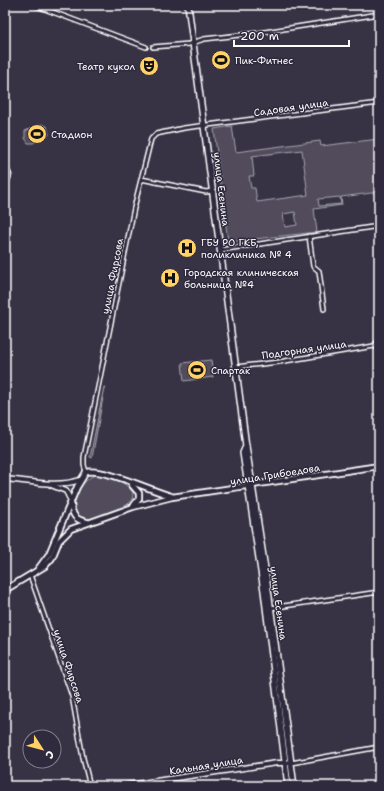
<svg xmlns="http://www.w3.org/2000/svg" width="384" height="791" font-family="'Shantell Sans',sans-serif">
	<rect width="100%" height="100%" fill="#373345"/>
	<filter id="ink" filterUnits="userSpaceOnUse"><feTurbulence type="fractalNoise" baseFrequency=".025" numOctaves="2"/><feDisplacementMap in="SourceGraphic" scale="8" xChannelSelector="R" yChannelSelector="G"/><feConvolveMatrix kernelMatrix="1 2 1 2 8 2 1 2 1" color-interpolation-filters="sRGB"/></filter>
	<g filter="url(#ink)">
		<!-- green -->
		<g fill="#514c5c" stroke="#a8a6ae" fill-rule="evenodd">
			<path d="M 41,124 L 47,126 L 49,135 L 33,143 L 28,143 L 25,138 L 25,131 Z"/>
			<path d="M 232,126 L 236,152 L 320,141 L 321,146 L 379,139 L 379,192 L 341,197 L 342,205 L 314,209 L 317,232 L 228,242 L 214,129 ZM 302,150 L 308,195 L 257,202 L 255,188 L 251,188 L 249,176 L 254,176 L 252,156 ZM 340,197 L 341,204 L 319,206 L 318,199 ZM 295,212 L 297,225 L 285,227 L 283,214 Z"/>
			<path d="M 211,360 L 213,377 L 184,381 L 182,363 Z"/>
			<path d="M 104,387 L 105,387 L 92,458 L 90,457 Z"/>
			<path d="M 95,475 C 108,475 126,481 133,493 C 133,497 132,501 128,504 C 119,512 96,520 84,520 L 76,515 C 70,503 82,479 95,475 Z"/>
		</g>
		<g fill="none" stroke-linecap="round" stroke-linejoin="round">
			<defs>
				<g id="minor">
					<path d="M 34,5 L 146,47"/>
					<path d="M 377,5 L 379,23"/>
					<path d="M 153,47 L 189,44 L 204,39 L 258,33 L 379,14"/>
					<path d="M 141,179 L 206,192 L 212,191"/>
					<path d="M 309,236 L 313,266 L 319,271 L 324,309"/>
					<path d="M 220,250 L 379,226"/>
					<path d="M 379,340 L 374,346 L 379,349"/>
					<path d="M 236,367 L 279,362 L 374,346"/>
					<path d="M 377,432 L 379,432"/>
					<path d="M 86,472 L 84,465 L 84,457 L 134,208 L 151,139 L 156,134 L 184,128 L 379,103"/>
					<path d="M 30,575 L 72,696 L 83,758 L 90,786"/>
					<path d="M 270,608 L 379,592"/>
					<path d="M 291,763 L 379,747"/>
				</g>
				<g id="tertiary">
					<path d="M 5,166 L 9,175 L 5,187"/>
					<path d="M 5,479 C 29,481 56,488 80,480"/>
					<path d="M 51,485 L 66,491 L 71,501"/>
					<path d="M 122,786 L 277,763 L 288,763"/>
				</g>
				<g id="secondary">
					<path d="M 132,485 L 139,493 L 139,499 L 134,505"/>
					<path d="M 71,503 C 72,515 75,520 87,522"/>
					<path d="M 38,569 L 49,554 L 77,487 L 86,472 C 104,468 150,490 171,496"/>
					<path d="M 5,590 L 45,566 L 52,558 L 59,541 L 71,529 L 133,507 L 172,497 L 379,466"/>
				</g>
				<g id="primary">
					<path d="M 188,5 L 246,446 L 267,582 L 294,786"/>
					<path d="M 246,446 L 243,453 L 264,591 L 288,786"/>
				</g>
			</defs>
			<!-- minor casing -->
			<use href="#minor" stroke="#fff" stroke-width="6"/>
			<!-- tertiary casing -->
			<use href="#tertiary" stroke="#fff" stroke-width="7"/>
			<!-- secondary casing -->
			<use href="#secondary" stroke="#fff" stroke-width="8"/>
			<!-- primary casing -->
			<use href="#primary" stroke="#fff" stroke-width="8"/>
			<!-- minor -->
			<use href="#minor" stroke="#2f2a3d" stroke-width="3"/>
			<!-- tertiary -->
			<use href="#tertiary" stroke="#2f2a3d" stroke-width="4"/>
			<!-- secondary -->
			<use href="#secondary" stroke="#2f2a3d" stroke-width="4.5"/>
			<!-- primary -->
			<use href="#primary" stroke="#2f2a3d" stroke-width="5"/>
		</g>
	</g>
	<!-- icons -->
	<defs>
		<symbol id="stadium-disc" viewBox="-11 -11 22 22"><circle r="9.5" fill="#ffd166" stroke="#2f2a3d"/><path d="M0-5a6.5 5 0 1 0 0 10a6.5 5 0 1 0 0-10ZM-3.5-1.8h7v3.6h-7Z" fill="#111"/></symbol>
		<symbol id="theatre-disc" viewBox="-11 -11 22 22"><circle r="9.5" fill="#ffd166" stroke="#2f2a3d"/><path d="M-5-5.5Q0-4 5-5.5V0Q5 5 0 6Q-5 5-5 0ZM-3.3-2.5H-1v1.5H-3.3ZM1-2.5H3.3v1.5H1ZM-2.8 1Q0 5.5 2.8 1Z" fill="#111"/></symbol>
		<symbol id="hospital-disc" viewBox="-11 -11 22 22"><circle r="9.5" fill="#ffd166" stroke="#2f2a3d"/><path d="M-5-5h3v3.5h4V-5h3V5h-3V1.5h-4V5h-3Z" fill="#111"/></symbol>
	</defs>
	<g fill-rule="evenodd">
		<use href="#stadium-disc" x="210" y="49" width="22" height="22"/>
		<use href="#theatre-disc" x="138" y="55" width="22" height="22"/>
		<use href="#stadium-disc" x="26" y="123" width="22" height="22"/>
		<use href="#hospital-disc" x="176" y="237" width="22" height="22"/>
		<use href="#hospital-disc" x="159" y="267" width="22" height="22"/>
		<use href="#stadium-disc" x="186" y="359" width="22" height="22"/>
	</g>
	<g text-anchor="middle" stroke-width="3" stroke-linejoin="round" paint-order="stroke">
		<!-- poi labels -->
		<g font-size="10" fill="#fff" stroke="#2f2a3d" text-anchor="start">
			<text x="235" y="64">Пик-Фитнес</text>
			<text x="135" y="70" text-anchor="end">Театр кукол</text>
			<text x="51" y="138">Стадион</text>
			<text x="201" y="246">ГБУ РО ГКБ,<tspan x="201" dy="12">поликлиника № 4</tspan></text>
			<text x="184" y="276">Городская клиническая<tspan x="184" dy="12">больница №4</tspan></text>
			<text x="211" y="374">Спартак</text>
		</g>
		<!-- street labels -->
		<g font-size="10" fill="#fff" stroke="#2f2a3d">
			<text transform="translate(291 107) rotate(-8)" y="4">Садовая улица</text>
			<text transform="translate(222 189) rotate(83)" y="4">улица Есенина</text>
			<text transform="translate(112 276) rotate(-79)" y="4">улица Фирсова</text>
			<text transform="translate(304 349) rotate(-8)" y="4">Подгорная улица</text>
			<text transform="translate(275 474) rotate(-9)" y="4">улица Грибоедова</text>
			<text transform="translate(279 603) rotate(82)" y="4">улица Есенина</text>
			<text transform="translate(69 666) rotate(72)" y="4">улица Фирсова</text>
			<text transform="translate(206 765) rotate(-9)" y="4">Кальная улица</text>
		</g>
	</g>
	<!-- margin -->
	<rect width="384" height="791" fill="none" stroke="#2f2a3d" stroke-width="20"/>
	<rect x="10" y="10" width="364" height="771" fill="none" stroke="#fff" stroke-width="1.5" filter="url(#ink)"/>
	<!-- north arrow -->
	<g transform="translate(42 749) rotate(126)"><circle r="19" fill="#2f2a3d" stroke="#827f8b"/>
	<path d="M0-3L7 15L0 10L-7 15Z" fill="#ffd166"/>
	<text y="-6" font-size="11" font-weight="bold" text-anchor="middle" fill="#ffffff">С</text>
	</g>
	<!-- scale -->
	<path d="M234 40v6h115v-6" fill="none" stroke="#ffffff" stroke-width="2"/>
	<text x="240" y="40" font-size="12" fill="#ffffff" stroke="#2f2a3d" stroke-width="3" paint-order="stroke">200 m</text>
</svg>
